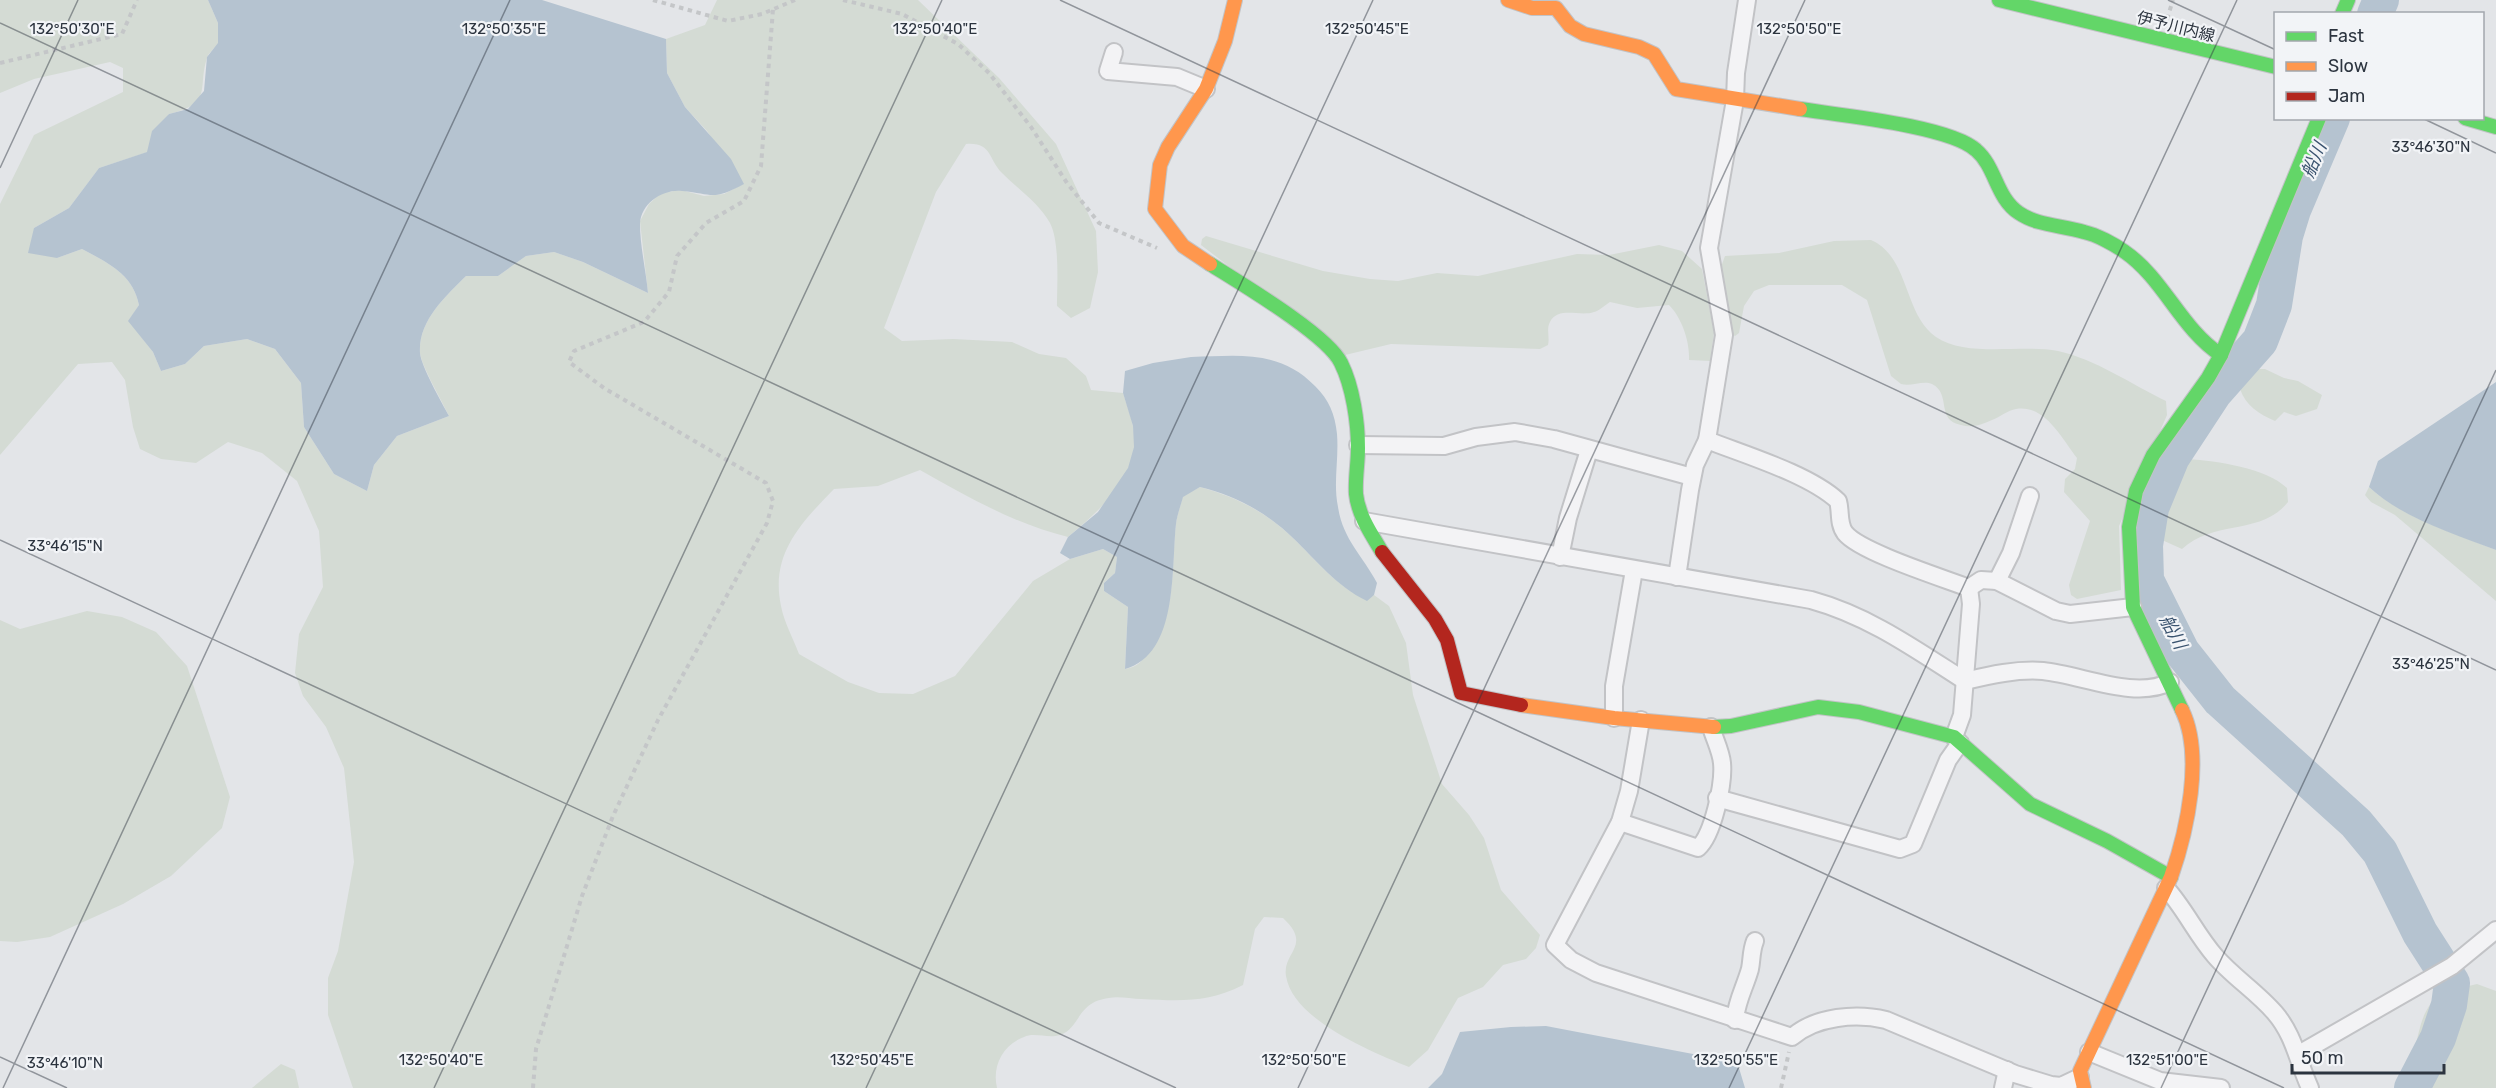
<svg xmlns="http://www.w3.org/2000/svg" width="2496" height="1088" font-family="Rubik,'Noto Sans JP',sans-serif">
	<rect width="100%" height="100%" fill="#e3e5e8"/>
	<!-- green -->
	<g fill="#d4dbd4">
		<path d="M 0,0 L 208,0 L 218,23 L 218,44 C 215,48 208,53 207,58 C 197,89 214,103 169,114 L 148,152 L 99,168 L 69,208 L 34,228 L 57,258 L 82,249 C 108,263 133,274 139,305 L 129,321 L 153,352 L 161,371 L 185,364 L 204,346 L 247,339 L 275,349 L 301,383 L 304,427 L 334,474 L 367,491 L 374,465 L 397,436 L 449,416 C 443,403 421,365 420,353 C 418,321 445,297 466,276 L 498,276 L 526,256 L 554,252 L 583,262 L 648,293 L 640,221 L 649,204 L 661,193 L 681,190 L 704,196 L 724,194 L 743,184 L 707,131 L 685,107 L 667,73 L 666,39 L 705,25 L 717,0 L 918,0 L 999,78 L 1056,144 L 1096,231 L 1098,272 L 1090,308 L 1071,318 L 1057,306 C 1057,285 1060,242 1050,223 C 1039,203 1018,189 1002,173 C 988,159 992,142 966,144 L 936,192 L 884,328 L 902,341 L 953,339 L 1012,342 L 1039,354 L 1066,358 L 1086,376 L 1091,390 L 1123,393 C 1128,410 1137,429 1134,448 C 1129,486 1095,514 1068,537 C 1015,524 968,497 920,470 L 878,486 L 834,489 C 801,523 770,554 781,606 C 784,622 793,638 799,654 L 848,682 L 879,693 L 913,694 L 955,676 L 1033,581 L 1070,559 L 1103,549 L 1117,557 L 1115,573 L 1104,583 L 1104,591 L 1128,607 L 1125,669 C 1138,667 1142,661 1150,650 C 1177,614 1171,567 1176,524 C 1177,514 1181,505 1183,496 L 1200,487 C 1236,497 1266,512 1293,538 C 1317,561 1336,586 1367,600 L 1374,595 L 1389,606 L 1406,643 L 1413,695 L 1442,784 L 1469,815 L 1484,838 L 1501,890 L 1540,935 L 1536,948 L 1526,959 L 1503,965 L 1483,987 L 1458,998 L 1428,1050 L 1409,1067 C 1372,1052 1293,1020 1286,976 C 1282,952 1313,946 1283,918 L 1264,917 L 1255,929 L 1243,985 C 1208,1003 1180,1001 1141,999 C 1131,999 1119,996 1109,998 C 1076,1002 1081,1028 1060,1035 C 1049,1039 1034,1032 1024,1037 C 1002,1045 992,1067 997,1088 L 353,1088 L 328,1015 L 328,978 L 338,951 L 354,862 L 344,768 L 326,727 L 303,696 L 295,673 L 299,634 L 323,587 L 319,531 L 297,481 L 262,453 L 228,442 L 196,463 L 161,459 L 140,449 L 133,427 L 125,380 L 112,362 L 78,364 L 0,455 L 0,204 L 34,135 L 123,92 L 123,68 L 110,62 L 34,79 L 0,93 Z"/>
		<path d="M 1206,236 L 1323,271 L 1370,279 L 1398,281 L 1437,273 L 1478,276 L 1577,254 L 1609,255 L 1659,245 L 1682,251 L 1702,269 L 1714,333 L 1710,361 L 1689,360 C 1690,342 1682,318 1669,305 L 1637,308 L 1610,302 C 1605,305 1599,311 1594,312 C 1580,317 1558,306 1550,322 C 1546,329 1550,337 1548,345 L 1540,349 L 1391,344 L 1345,355 L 1201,245 L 1202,239 Z"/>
		<path d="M 1871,240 C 1910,257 1903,314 1936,337 C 1966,358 2022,344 2058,351 C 2095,359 2131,384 2166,401 L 2167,415 L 2119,526 L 2121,590 L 2077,599 L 2071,595 L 2069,585 L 2090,521 L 2064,492 L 2065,479 L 2075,469 L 2077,458 C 2062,439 2045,404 2016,409 C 2008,410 2000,417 1992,420 C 1981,425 1972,428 1961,425 C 1935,420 1952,394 1932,384 C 1923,380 1911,387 1901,384 L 1891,376 L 1867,300 L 1842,285 L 1769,285 L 1754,291 L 1744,306 L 1739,333 L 1735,336 L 1730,333 L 1721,267 L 1725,256 L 1779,253 L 1834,241 Z"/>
		<path d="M 2257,369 L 2265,369 L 2284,378 L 2298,381 L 2322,395 L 2317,409 L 2296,416 L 2284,412 L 2275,421 C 2259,414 2246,406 2240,389 Z"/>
		<path d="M 2188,459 C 2217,461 2266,468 2287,488 L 2288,502 C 2261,536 2215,519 2182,549 L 2162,540 C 2156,511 2175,484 2188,459 Z"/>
		<path d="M 2369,487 C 2403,518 2454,533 2496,550 L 2496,601 L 2395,515 L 2371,502 L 2365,495 Z"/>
		<path d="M 87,611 L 122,617 L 156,632 L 187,666 L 230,797 L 222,828 L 171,876 L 123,904 L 50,937 L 17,942 L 0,941 L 0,620 L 20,629 Z"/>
		<path d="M 2477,984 L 2496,991 L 2496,1088 L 2395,1088 C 2424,1061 2410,1015 2441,994 C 2449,988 2467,987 2477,984 Z"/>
		<path d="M 281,1064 L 295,1070 L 299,1088 L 252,1088 Z"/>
	</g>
	<!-- water -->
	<g fill="#b5c3d0">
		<path d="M 208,0 L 542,0 L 666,39 L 667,73 L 685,107 L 731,159 L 744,184 C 712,201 714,194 682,191 C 663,189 641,203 640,224 C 640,246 646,271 648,293 L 583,262 L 554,252 L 526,256 L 498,276 L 466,276 C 445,297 418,321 420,353 C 421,366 442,403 449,416 L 397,436 L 374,465 L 367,491 L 334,474 L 304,427 L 301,383 L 275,349 L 247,339 L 204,346 L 185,364 L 161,371 L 153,352 L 128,321 L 139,305 C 133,274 108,263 82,249 L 57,258 L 28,253 L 34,228 L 69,208 L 99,168 L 147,152 L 152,131 L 169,114 L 188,109 L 204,91 L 207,57 L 218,43 L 218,23 Z"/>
		<path d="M 1191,357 C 1238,356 1279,349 1315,386 C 1329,400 1335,414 1337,434 C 1339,459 1333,483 1338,507 C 1343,540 1363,556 1377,583 L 1374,595 L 1367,601 C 1336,586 1317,561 1293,538 C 1266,512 1236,496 1200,487 L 1183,497 C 1181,505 1177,515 1176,524 C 1171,568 1179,654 1125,669 L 1128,607 L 1104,591 L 1104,583 L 1115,573 L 1117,557 L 1103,549 L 1070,559 L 1060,553 L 1068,537 L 1098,512 L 1128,468 L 1134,447 L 1133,426 L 1123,393 L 1125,371 L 1153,363 Z"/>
		<path d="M 2496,382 L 2496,550 C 2454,534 2402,518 2369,487 L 2378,461 Z"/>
		<path d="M 1546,1026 L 1714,1058 L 1739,1068 L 1745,1088 L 1428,1088 L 1442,1074 L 1460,1032 L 1511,1027 Z"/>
	</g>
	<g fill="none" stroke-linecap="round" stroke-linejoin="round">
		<!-- river -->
		<g stroke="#b5c3d0" stroke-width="36">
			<path d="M 2375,14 L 2381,0"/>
			<path d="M 2332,118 L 2293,210 L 2285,236 L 2274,305 L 2260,341 L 2214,393 L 2172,457 L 2151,508 L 2145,545 L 2146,580 L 2182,652 L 2220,700 L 2356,823 L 2380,852 L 2420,933 L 2452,983 L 2449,1005 L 2438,1038 L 2412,1088"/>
		</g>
		<defs>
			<g id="street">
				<path d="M 1114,52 L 1108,71 L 1177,77 L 1206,89"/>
				<path d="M 1707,440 C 1745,455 1809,474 1838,501 C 1841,511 1838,524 1845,533 C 1860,552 1943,578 1969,588 L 1981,580 L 1997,581 L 2056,611 L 2070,614 L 2133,607"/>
				<path d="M 1358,445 L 1444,446 L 1476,437 L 1515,432 L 1554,439 L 1692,477"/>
				<path d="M 1364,521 L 1811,600 C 1869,616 1915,649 1965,681 C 1990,675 2017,669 2043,671 C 2082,675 2135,700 2170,682"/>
				<path d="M 1560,557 L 1568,518 L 1589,450"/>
				<path d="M 1677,577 L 1690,490 L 1695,465 L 1707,440 L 1724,335 L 1709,248 L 1735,100 L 1736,73 L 1747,0"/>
				<path d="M 1997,581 L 2011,553 L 2030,496"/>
				<path d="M 1614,718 L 1614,686 L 1634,570"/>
				<path d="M 1641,720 L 1629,791 L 1620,822 L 1555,945 L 1571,960 L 1596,973 L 1792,1037 C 1816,1016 1857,1013 1886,1020 L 2015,1074 L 2051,1085 L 2061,1086 L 2080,1077"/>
				<path d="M 1954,737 L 1962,715 L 1971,604 L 1969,588"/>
				<path d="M 1717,798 L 1900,849 L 1913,844 L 1948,760 L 1960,743"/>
				<path d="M 1620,822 L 1698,848 C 1713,835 1724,783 1722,763 C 1721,751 1714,738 1711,727"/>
				<path d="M 2166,888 C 2185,909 2196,934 2215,956 C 2233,977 2257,992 2275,1013 C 2294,1035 2298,1062 2310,1088"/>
				<path d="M 1735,1020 C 1736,1002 1745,987 1750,969 C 1752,959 1751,951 1755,941"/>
				<path d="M 2089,1052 L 2160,1081 L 2221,1088"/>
				<path d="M 2299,1054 L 2452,966 L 2496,930"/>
				<path d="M 2003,1088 L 2007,1070"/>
			</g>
			<g id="fast">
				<path d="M 1999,0 L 2276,67"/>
				<path d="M 2342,14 L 2348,0"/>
				<path d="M 1800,109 C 1839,115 1950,126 1976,150 C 1996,167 1996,198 2019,213 C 2038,226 2062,225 2084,232 C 2097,235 2114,244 2125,252 C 2164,279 2181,329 2221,355"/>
				<path d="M 2465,118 L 2496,127"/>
				<path d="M 1210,264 C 1240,283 1328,335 1341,363 C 1353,387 1358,423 1358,448 C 1358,463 1355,479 1356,494 C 1358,515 1372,535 1382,552"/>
				<path d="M 2182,710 L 2133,607 L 2129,527 L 2136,491 L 2153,455 L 2208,378 L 2221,355 L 2319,118"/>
				<path d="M 1714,727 L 1731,726 L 1818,707 L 1859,712 L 1954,737 L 2030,804 L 2107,841 L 2171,877"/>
			</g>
			<g id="slow">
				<path d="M 1508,0 L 1532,8 L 1556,8 L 1570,26 L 1584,34 L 1639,47 L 1654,54 L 1676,89 L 1800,109"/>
				<path d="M 1210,264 L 1183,246 L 1155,209 L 1160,165 L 1168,147 L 1206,89 L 1225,41 L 1235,0"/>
				<path d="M 1521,705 L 1614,718 L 1714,727"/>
				<path d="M 2084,1088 L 2080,1071 L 2171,877 C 2187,831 2204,755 2182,710"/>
			</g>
			<path id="jam" d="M 1382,552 L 1435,619 L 1447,640 L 1461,693 L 1521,705"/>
		</defs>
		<!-- street casing -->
		<use href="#street" stroke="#c2c3c6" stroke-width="20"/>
		<!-- fast casing -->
		<use href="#fast" stroke="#c2c3c6" stroke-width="16"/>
		<!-- slow casing -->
		<use href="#slow" stroke="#c2c3c6" stroke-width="16"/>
		<!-- jam casing -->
		<use href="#jam" stroke="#c2c3c6" stroke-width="16"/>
		<!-- path -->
		<g stroke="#c4c6c8" stroke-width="4" stroke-dasharray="4.5 4.5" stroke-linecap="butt">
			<path d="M 653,0 L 728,21 L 762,14 L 795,0"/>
			<path d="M 843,0 L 902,14 L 958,44 L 989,73 L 1031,127 L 1067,183 L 1099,223 L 1157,248"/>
			<path d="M 2167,19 L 2173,0"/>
			<path d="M 0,63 L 122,34 L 137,0"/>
			<path d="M 533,1088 L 536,1049 L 582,896 L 613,816 L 658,720 L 767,523 L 773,501 L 766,483 L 604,388 L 569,362 L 574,351 L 644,322 L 669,292 L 677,256 L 706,223 L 744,201 L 761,166 L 773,9"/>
			<path d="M 1781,1088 L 1789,1052"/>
		</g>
		<!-- street -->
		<use href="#street" stroke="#f3f3f5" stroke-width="16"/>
		<!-- fast -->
		<use href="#fast" stroke="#63d668" stroke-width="14"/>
		<!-- slow -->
		<use href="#slow" stroke="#ff974d" stroke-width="14"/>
		<!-- jam -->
		<use href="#jam" stroke="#b3261e" stroke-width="14"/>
	</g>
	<!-- ticks -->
	<path fill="none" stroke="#2c343f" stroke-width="1.5" stroke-opacity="0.45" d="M 1060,0 L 2496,670M 2168,0 L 2276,50M 0,23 L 2284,1088M 2422,118 L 2496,153M 0,168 L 78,0M 0,540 L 1176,1088M 0,1057 L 67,1088M 3,1088 L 510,0M 434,1088 L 942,0M 866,1088 L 1373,0M 1298,1088 L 1805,0M 1729,1088 L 2237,0M 2161,1088 L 2496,370"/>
	<g text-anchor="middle" stroke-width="4.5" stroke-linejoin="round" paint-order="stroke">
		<!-- street labels -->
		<g font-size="16" fill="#2c343f" stroke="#f2f4f7">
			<text transform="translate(2176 26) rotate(14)" y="6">伊予川内線</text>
		</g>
		<!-- water labels -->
		<g font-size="18" font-style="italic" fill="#3a536f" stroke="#f2f4f7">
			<text transform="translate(2314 160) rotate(-67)" y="6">船川</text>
			<text transform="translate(2173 632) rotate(62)" y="6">船川</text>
		</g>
	</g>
	<g font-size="15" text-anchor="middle" fill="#2c343f" stroke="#f2f4f7" stroke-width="4.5" stroke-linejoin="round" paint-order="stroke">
		<text x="72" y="34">132°50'30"E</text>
		<text x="504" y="34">132°50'35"E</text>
		<text x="935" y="34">132°50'40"E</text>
		<text x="1367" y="34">132°50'45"E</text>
		<text x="1799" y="34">132°50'50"E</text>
		<text x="2431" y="152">33°46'30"N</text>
		<text x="65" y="551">33°46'15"N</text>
		<text x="2431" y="669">33°46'25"N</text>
		<text x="441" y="1065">132°50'40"E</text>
		<text x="872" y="1065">132°50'45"E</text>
		<text x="1304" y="1065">132°50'50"E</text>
		<text x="1736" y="1065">132°50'55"E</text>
		<text x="2167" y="1065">132°51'00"E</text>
		<text x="65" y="1068">33°46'10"N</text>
	</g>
	<!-- legend -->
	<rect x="2274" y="12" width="210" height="108" fill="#f2f4f7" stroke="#a3a7ad" stroke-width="1.5"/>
	<rect x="2286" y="32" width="30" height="9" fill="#63d668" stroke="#a3a7ad" stroke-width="1.5"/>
	<text x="2328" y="42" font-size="18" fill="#2c343f">Fast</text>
	<rect x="2286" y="62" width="30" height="9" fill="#ff974d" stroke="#a3a7ad" stroke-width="1.5"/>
	<text x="2328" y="72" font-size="18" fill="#2c343f">Slow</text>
	<rect x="2286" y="92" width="30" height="9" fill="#b3261e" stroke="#a3a7ad" stroke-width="1.5"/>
	<text x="2328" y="102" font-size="18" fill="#2c343f">Jam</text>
	<!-- scale -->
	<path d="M2292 1064v9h152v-9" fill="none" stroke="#2c343f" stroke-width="3"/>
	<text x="2301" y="1064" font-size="18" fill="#2c343f" stroke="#f2f4f7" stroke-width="4.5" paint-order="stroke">50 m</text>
</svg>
